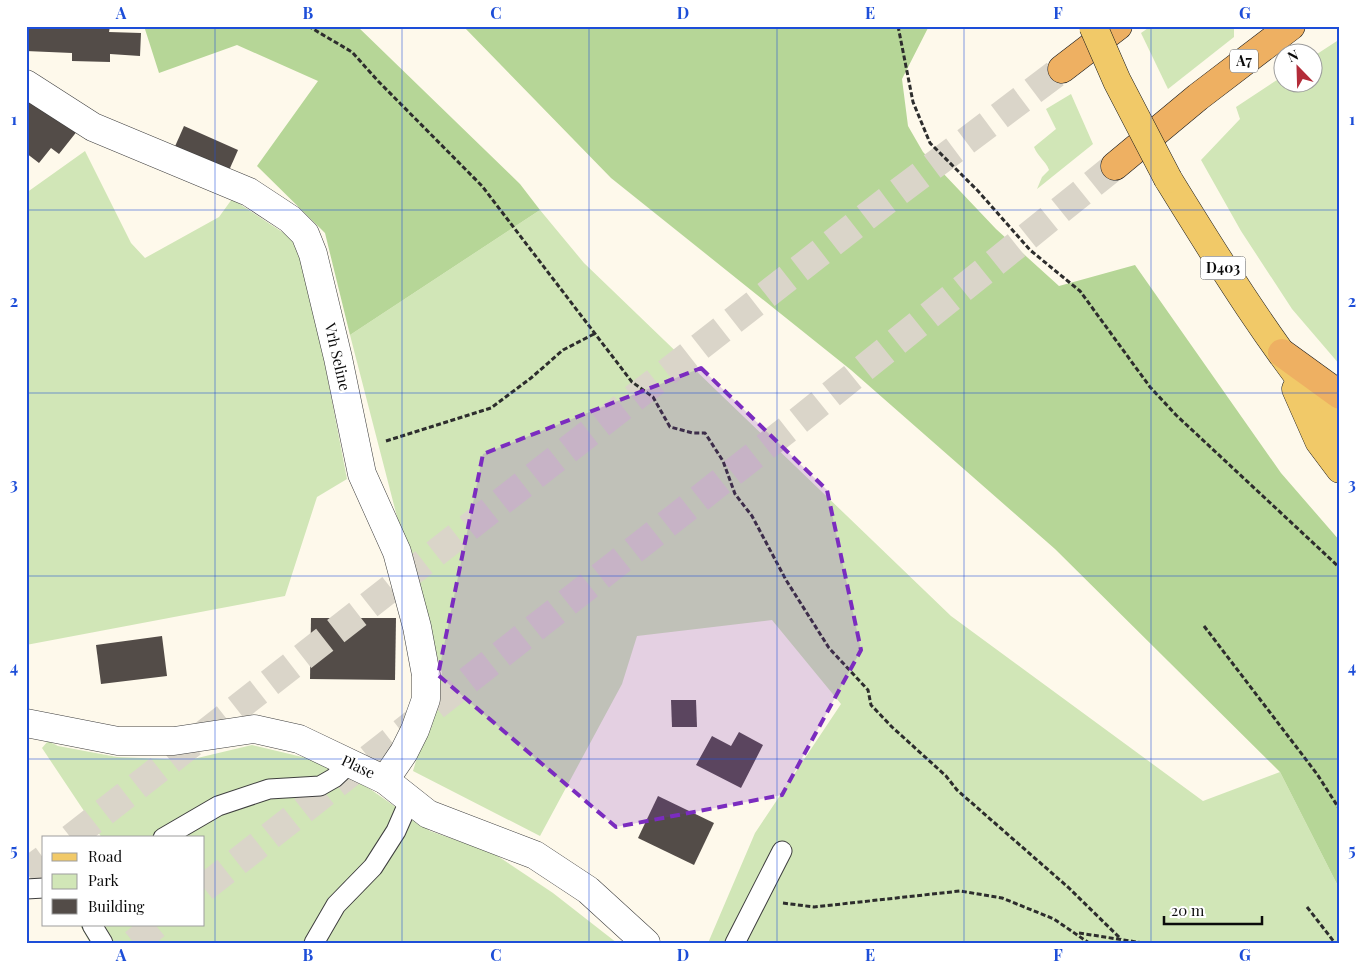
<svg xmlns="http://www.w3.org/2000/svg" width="1366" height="969" font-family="'Playfair Display',serif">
	<rect width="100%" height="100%" fill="#fef9eb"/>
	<!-- green -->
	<g fill="#d1e6b7">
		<path d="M 1151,26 L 1234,26 L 1234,37 L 1168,89 L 1141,33 Z"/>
		<path d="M 1340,39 L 1340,365 L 1292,309 L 1241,231 L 1201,160 L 1240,119 L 1236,107 L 1283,76 L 1284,82 L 1314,82 L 1314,56 Z"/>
		<path d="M 1071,94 L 1093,144 L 1037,189 L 1042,177 L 1049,170 C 1046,161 1038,157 1034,147 L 1056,129 L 1046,109 Z"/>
		<path d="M 85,151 L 131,243 L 145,258 L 219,217 L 232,199 L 302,245 L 347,479 L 317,497 L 285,596 L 26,645 L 26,193 Z"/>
		<path d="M 540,210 L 584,263 L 951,616 L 1203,801 L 1280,772 L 1340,890 L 1340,943 L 708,943 L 755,833 L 841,704 L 772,620 L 637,636 L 622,684 L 540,836 L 413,771 L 442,673 L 403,540 L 350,335 Z"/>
		<path d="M 48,741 L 58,746 L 117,757 L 189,760 L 252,745 L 319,761 L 370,789 L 430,831 L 493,853 L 553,893 L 617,943 L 90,943 L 80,925 L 204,925 L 204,838 L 102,838 L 42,748 Z"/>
	</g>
	<!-- forest -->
	<g fill="#b6d697">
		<path d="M 144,26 L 357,26 L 520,184 L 540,210 L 350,335 L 325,233 L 257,166 L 318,81 L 237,45 L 159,73 Z"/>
		<path d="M 463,26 L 929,26 L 902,79 L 908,126 L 923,152 L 996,229 L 1059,286 L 1135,265 L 1281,473 L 1340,541 L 1340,890 L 1280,772 L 1055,549 L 851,370 L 611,178 Z"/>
	</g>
	<!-- building -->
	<g fill="#534c48">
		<path d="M 26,26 L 110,26 L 109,32 L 141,33 L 140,56 L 110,54 L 110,62 L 72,61 L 72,53 L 26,51 Z"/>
		<path d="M 26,90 L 78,130 L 59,154 L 51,148 L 39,163 L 26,153 Z"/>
		<path d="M 184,126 L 238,150 L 227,175 L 173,151 Z"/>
		<path d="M 311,618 L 396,618 L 395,680 L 310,679 Z"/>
		<path d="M 162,636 L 167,676 L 101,684 L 96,645 Z"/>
		<path d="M 671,700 L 696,700 L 697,727 L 672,727 Z"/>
		<path d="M 739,732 L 763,745 L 741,788 L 696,765 L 712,736 L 731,746 Z"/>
		<path d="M 658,796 L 714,823 L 694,865 L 638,838 Z"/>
	</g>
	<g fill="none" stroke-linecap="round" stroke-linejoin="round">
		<!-- trunk-tunnel -->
		<g stroke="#dad5c9" stroke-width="28" stroke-dasharray="28 14" stroke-linecap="butt">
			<path d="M 71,838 L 885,202 L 1062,69"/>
			<path d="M 26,872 L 44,859"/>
			<path d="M 204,888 L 793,425 L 1115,166"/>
			<path d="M 134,943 L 156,925"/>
		</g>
		<defs>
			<g id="service">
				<path d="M 163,838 L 218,806 L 269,789 L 320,786 L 334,778 L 350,763"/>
				<path d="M 26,889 L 44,888"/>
				<path d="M 92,925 L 103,943"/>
				<path d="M 314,943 L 336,905 L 373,867 L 396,831 L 410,799"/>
				<path d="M 735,943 L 782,851"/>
			</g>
			<g id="minor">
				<path d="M 26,84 L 93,127 L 249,192 L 290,219 L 305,234 L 313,254 L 338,358 L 362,474 L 397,552 L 417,627 L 426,675 L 426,699 L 415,730 L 404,752 L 385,780"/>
				<path d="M 26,723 L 118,741 L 174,741 L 254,729 L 299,739 L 385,780 L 428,814 L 535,855 L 588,890 L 646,943"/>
			</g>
			<g id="primary">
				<path d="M 1168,179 C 1221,265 1275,352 1340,429"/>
				<path d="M 1296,389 L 1319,441 L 1340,469"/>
			</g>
			<g id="trunk">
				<path d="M 1062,69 L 1118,26"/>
				<path d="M 1115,166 L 1198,97 L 1291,26"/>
				<path d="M 1282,353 L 1340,395"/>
			</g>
		</defs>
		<!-- service casing -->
		<use href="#service" stroke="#3e3e3e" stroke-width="21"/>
		<!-- minor casing -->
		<use href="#minor" stroke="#3e3e3e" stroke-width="29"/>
		<!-- primary casing -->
		<use href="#primary" stroke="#1c1c1c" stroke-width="29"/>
		<!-- trunk casing -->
		<use href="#trunk" stroke="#1c1c1c" stroke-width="29"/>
		<!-- path -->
		<g stroke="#2d2d2d" stroke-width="3" stroke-dasharray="5 2.5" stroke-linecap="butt">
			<path d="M 308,26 L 352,52 L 378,81 L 482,186 L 632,382 L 653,397 L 670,427 L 693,433 L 705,433 L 723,461 L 735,494 L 752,516 L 786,580 L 829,648 L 868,690 L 871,705 L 892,727 L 946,776 L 957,790 L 1069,888 L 1121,939"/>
			<path d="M 898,26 L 913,102 L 930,143 L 978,191 L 1030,250 L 1080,291 L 1150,387 L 1176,415 L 1340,568"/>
			<path d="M 386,441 L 491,408 L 531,378 L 563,350 L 594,334"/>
			<path d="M 1204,626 L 1317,774 L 1340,810"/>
			<path d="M 783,903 L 814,907 L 960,891 L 1002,898 L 1054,919 L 1089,943"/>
			<path d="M 1307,907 L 1335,943"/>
			<path d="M 1079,933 L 1143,943"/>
		</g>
		<!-- service -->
		<use href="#service" stroke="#fff" stroke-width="19"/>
		<!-- minor -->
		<use href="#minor" stroke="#fff" stroke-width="28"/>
		<!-- primary -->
		<use href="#primary" stroke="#f1c968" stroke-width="28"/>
		<!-- trunk -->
		<use href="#trunk" stroke="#eeb062" stroke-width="28"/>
		<defs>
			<path id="primary-bridge" d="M 1093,26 L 1117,81 L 1168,179"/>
		</defs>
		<!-- primary-bridge casing -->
		<use href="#primary-bridge" stroke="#1c1c1c" stroke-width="29" stroke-linecap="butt"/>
		<!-- primary-bridge -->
		<use href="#primary-bridge" stroke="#f1c968" stroke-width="28"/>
	</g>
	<!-- marked area -->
	<path fill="#7b2cbf" fill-opacity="0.2" stroke="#7b2cbf" stroke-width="4" stroke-dasharray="10 6" stroke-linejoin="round" d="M 701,368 L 827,490 L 861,650 L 782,795 L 616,827 L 438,675 L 483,454 Z"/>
	<!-- grid -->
	<path fill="none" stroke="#1d4ed8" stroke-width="1" stroke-opacity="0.55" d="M 215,26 L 215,943M 402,26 L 402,943M 589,26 L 589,943M 777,26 L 777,943M 964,26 L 964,943M 1151,26 L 1151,943M 26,210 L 1340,210M 26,393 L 1340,393M 26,576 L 1340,576M 26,759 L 1340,759"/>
	<g text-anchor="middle" stroke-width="5" stroke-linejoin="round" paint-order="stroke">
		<!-- shield labels -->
		<g fill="#fff" stroke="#545454" stroke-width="1">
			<rect x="1230" y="49.5" width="28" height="23" rx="4"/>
			<rect x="1200.5" y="256.5" width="45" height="23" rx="4"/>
		</g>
		<g font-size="14" font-weight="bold" fill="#0b0b0b">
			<text x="1244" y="66">A7</text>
			<text x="1223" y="273">D403</text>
		</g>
		<!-- street labels -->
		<g font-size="15" fill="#0b0b0b" stroke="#fff">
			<text transform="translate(337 357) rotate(77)" y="5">Vrh Seline</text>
			<text transform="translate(358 767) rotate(25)" y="5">Plase</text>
		</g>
	</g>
	<!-- border -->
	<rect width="1366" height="969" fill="none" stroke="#ffffff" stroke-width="55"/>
	<!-- legend -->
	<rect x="42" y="836" width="162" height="90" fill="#ffffff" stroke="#9d9d9d"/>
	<rect x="52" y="853" width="25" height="8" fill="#f1c968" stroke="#9d9d9d"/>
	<text x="88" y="862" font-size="15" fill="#0b0b0b">Road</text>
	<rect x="52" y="874" width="25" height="15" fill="#d1e6b7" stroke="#9d9d9d"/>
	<text x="88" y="886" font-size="15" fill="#0b0b0b">Park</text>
	<rect x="52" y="899" width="25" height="15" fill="#534c48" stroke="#9d9d9d"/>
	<text x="88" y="912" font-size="15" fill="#0b0b0b">Building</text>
	<!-- north arrow -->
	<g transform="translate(1298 68) rotate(337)"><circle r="24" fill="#ffffff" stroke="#9d9d9d"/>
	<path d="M0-4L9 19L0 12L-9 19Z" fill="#b32c39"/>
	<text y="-8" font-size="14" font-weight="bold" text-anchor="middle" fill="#0b0b0b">N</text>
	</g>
	<!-- scale -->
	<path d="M1164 916v8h98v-8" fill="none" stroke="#0b0b0b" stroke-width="2.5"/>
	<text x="1171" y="916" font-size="15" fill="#0b0b0b" stroke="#ffffff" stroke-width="4" paint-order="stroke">20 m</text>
	<rect x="28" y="28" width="1310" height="914" fill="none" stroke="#1d4ed8" stroke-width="2"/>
	<g font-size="16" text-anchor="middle" font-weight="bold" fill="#1d4ed8">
		<text x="121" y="19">A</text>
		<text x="308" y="19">B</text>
		<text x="496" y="19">C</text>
		<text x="683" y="19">D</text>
		<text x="870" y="19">E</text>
		<text x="1058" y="19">F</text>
		<text x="1245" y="19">G</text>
		<text x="14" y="125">1</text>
		<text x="1352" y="125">1</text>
		<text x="14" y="307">2</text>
		<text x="1352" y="307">2</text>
		<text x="14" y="490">3</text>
		<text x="1352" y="490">3</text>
		<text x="14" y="673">4</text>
		<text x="1352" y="673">4</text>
		<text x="14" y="856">5</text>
		<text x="1352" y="856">5</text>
		<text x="121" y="961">A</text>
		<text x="308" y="961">B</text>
		<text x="496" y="961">C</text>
		<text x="683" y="961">D</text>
		<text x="870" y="961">E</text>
		<text x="1058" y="961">F</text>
		<text x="1245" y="961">G</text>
	</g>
</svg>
